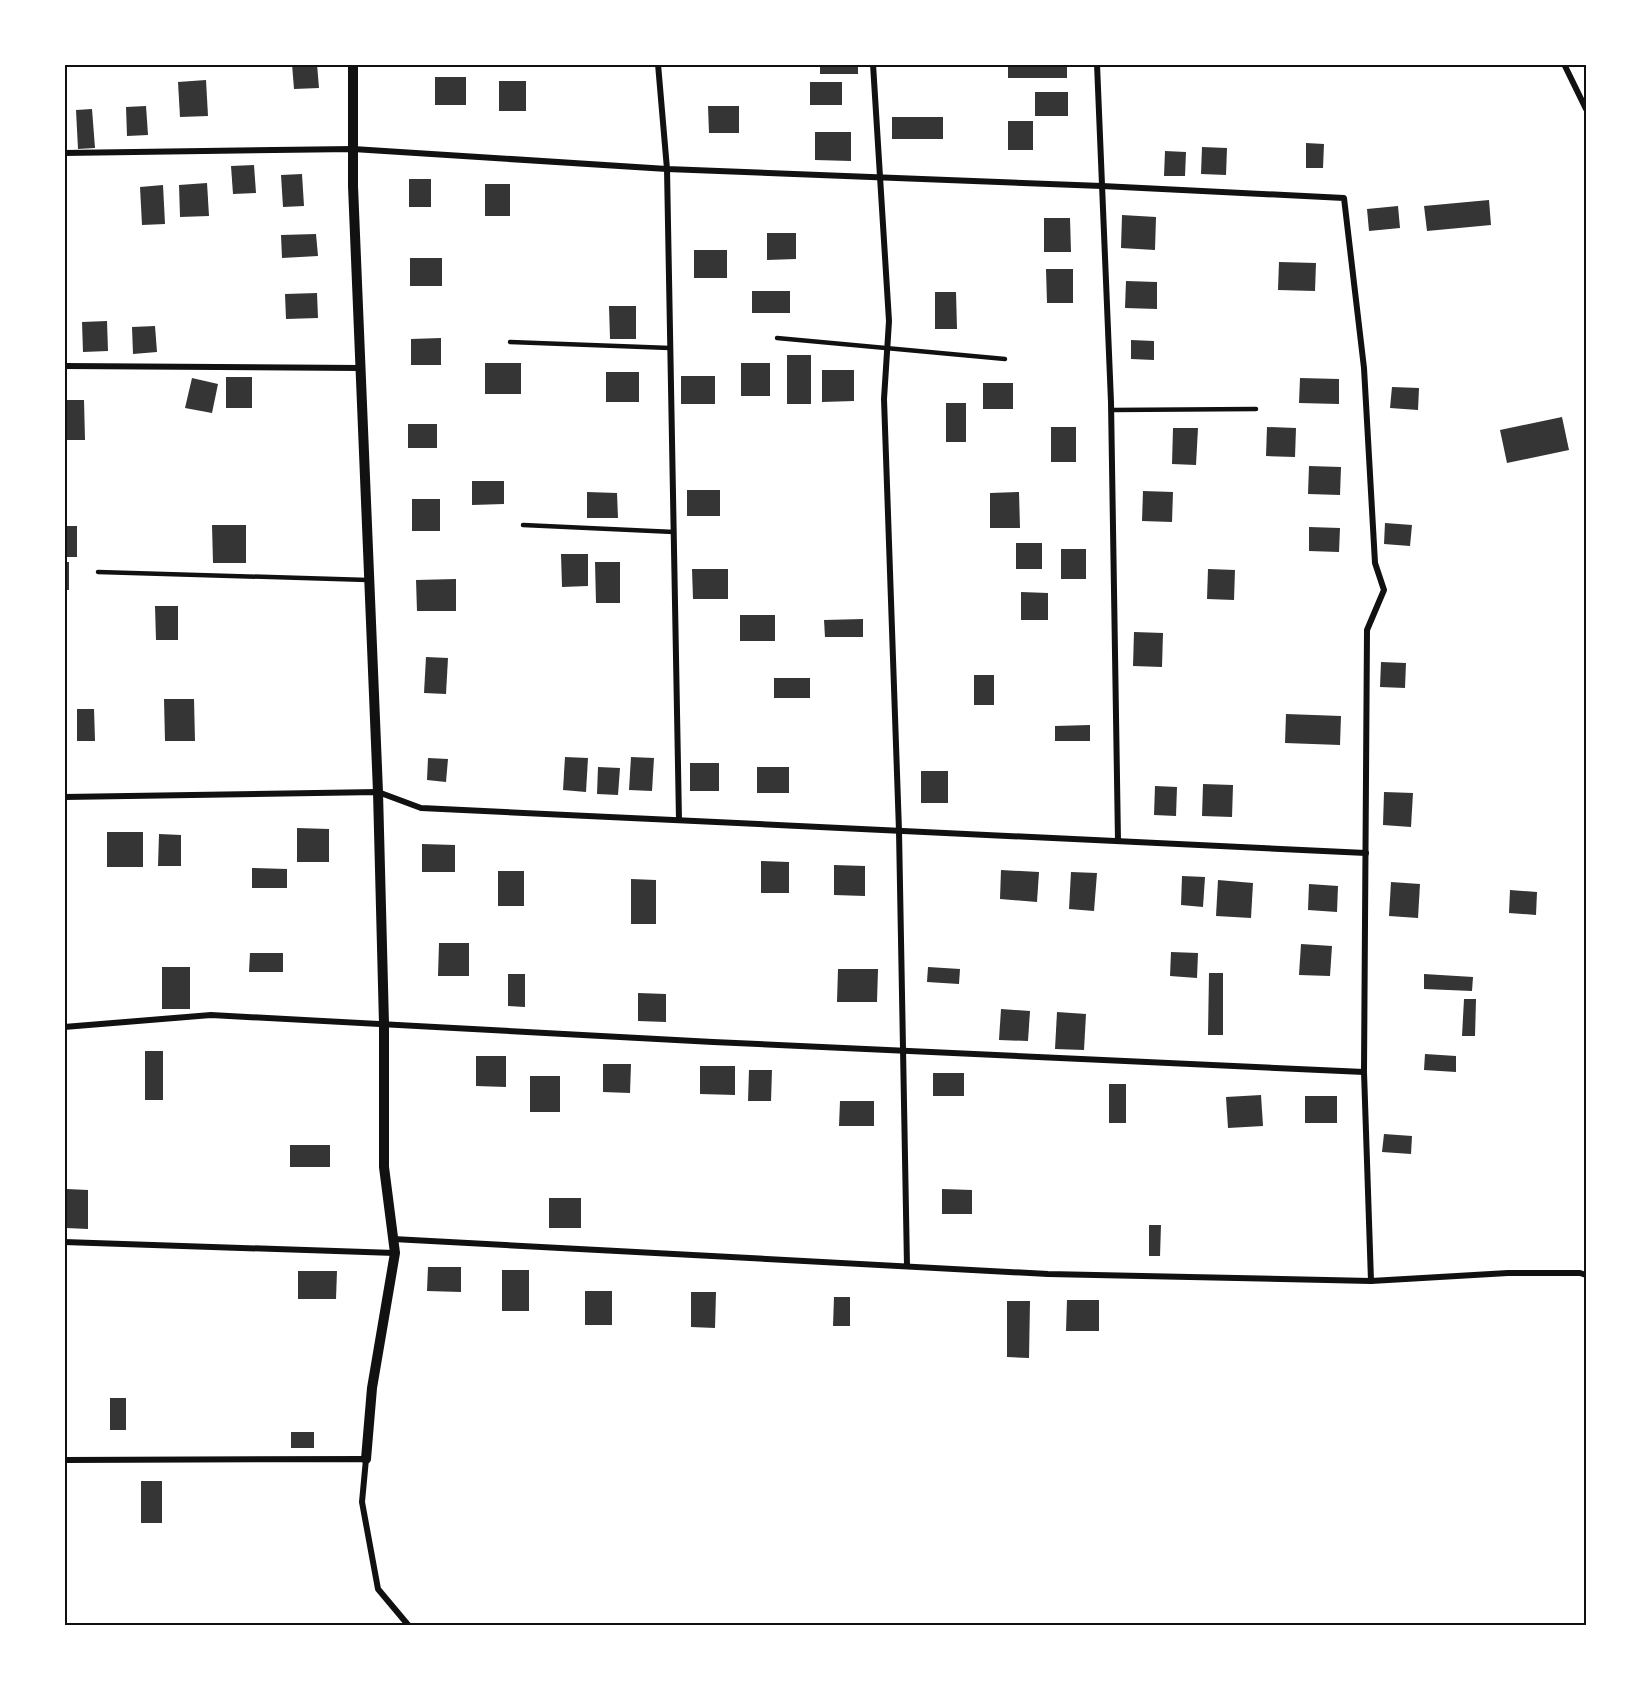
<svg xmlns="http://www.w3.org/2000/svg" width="1651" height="1690" font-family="'Exo 2',sans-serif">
	<rect width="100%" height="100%" fill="#fff"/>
	<!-- building -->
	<g fill="#353535">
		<path d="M 292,64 L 317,64 L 319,88 L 294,89 Z"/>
		<rect x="820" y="64" width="38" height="10"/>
		<rect x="1008" y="64" width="59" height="14"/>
		<rect x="435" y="77" width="31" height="28"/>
		<path d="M 206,80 L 208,116 L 180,117 L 178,82 Z"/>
		<rect x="499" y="81" width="27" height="30"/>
		<rect x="810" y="82" width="32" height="23"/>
		<rect x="1035" y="92" width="33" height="24"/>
		<path d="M 146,106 L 148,135 L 127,136 L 126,107 Z"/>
		<path d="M 708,106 L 739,106 L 739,133 L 709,133 Z"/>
		<path d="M 92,109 L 95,148 L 78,149 L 76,110 Z"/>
		<rect x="892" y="117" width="51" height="22"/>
		<rect x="1008" y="121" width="25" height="29"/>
		<path d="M 815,132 L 851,132 L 851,161 L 815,160 Z"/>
		<path d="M 1306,143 L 1324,144 L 1323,168 L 1306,168 Z"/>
		<path d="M 1202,147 L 1227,148 L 1226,175 L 1201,174 Z"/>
		<path d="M 1165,151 L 1186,152 L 1185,176 L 1164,176 Z"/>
		<path d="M 254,165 L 256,193 L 233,194 L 231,166 Z"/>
		<path d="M 302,174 L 304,206 L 283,207 L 281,175 Z"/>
		<rect x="409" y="179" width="22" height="28"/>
		<path d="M 207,183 L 209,216 L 180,217 L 179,185 Z"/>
		<rect x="485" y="184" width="25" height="32"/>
		<path d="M 163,185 L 165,224 L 142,225 L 140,187 Z"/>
		<path d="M 1489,200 L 1491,225 L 1427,231 L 1424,206 Z"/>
		<path d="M 1398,206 L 1400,228 L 1369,231 L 1367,209 Z"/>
		<path d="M 1122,215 L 1156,217 L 1155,250 L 1121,248 Z"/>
		<path d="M 1044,218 L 1070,218 L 1071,252 L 1044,252 Z"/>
		<path d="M 767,233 L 796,233 L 796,259 L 767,260 Z"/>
		<path d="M 316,234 L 318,256 L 282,258 L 281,235 Z"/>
		<rect x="694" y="250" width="33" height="28"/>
		<rect x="410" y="258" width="32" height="28"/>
		<path d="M 1279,262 L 1316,263 L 1315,291 L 1278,290 Z"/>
		<path d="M 1046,269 L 1073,269 L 1073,303 L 1047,303 Z"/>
		<path d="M 1126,281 L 1157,282 L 1157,309 L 1125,308 Z"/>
		<rect x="752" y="291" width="38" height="22"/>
		<path d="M 935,292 L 956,292 L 957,329 L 935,329 Z"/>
		<path d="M 317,293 L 318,318 L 286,319 L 285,294 Z"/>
		<path d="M 609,306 L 636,306 L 636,339 L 610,339 Z"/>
		<path d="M 107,321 L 108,351 L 83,352 L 82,322 Z"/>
		<path d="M 155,326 L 157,352 L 133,354 L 132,327 Z"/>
		<path d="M 441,338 L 441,365 L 411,365 L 411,339 Z"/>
		<path d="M 1131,340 L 1154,341 L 1154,360 L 1131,359 Z"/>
		<rect x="787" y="355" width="24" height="49"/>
		<rect x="485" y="363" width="36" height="31"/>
		<rect x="741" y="363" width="29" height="33"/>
		<path d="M 822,370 L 854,370 L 854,401 L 822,402 Z"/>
		<rect x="606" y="372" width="33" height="30"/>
		<rect x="681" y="376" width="34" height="28"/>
		<rect x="226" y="377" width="26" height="31"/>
		<path d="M 192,378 L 218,384 L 212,413 L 185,408 Z"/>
		<path d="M 1300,378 L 1339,379 L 1339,404 L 1299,403 Z"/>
		<rect x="983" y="383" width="30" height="26"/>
		<path d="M 1392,387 L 1419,388 L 1418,410 L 1390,408 Z"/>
		<path d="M 64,400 L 84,400 L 85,440 L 64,440 Z"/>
		<rect x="946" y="403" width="20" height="39"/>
		<path d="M 1562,417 L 1569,450 L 1507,463 L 1500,430 Z"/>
		<rect x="408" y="424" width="29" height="24"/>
		<rect x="1051" y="427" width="25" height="35"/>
		<path d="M 1267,427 L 1296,428 L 1295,457 L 1266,456 Z"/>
		<path d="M 1173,428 L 1198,428 L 1196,465 L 1172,464 Z"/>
		<path d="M 1309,466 L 1341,467 L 1340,495 L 1308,494 Z"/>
		<path d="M 472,481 L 504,481 L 504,504 L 472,505 Z"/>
		<rect x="687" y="490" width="33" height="26"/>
		<path d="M 1143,491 L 1173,492 L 1172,522 L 1142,521 Z"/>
		<path d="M 587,492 L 617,493 L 618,518 L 587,518 Z"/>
		<path d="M 1019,492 L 1020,528 L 990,528 L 990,493 Z"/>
		<rect x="412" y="499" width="28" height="32"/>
		<path d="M 1385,523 L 1412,525 L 1410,546 L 1384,544 Z"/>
		<path d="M 212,525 L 246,525 L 246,563 L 213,563 Z"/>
		<rect x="64" y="526" width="13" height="31"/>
		<path d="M 1309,527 L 1340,528 L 1339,552 L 1309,551 Z"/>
		<rect x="1016" y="543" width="26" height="26"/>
		<rect x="1061" y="549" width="25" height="30"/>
		<path d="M 561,554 L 588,554 L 588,586 L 562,587 Z"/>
		<rect x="64" y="562" width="5" height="28"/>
		<path d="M 595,562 L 620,562 L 620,603 L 596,603 Z"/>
		<path d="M 692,569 L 728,569 L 728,599 L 693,599 Z"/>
		<path d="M 1208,569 L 1235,570 L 1234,600 L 1207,599 Z"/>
		<path d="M 456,579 L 456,611 L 417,611 L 416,580 Z"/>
		<path d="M 1021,592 L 1048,593 L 1048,620 L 1021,620 Z"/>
		<rect x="64" y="604" width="3" height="29"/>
		<path d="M 155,606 L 178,606 L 178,640 L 156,640 Z"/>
		<rect x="740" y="615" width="35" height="26"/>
		<path d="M 863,619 L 863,637 L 825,637 L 824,620 Z"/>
		<path d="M 1134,632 L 1163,633 L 1162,667 L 1133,666 Z"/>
		<path d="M 426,657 L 448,658 L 446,694 L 424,693 Z"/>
		<path d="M 1381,662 L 1406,663 L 1405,688 L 1380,687 Z"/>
		<rect x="974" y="675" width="20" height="30"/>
		<rect x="774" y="678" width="36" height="20"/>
		<path d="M 164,699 L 194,699 L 195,741 L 165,741 Z"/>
		<path d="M 77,709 L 94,709 L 95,741 L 77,741 Z"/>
		<path d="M 1286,714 L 1341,716 L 1340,745 L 1285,743 Z"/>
		<path d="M 1090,725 L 1090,741 L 1055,741 L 1055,726 Z"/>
		<path d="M 565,757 L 588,758 L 586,792 L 563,790 Z"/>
		<path d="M 631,757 L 654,758 L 652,791 L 629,790 Z"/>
		<path d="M 428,758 L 448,759 L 446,782 L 427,780 Z"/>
		<rect x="690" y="763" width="29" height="28"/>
		<path d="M 598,767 L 620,768 L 618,795 L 597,794 Z"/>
		<rect x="757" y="767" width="32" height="26"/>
		<rect x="921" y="771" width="27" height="32"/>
		<path d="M 1203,784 L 1233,785 L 1232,817 L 1202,816 Z"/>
		<path d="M 1155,786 L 1177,787 L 1176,816 L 1154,815 Z"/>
		<path d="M 1384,792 L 1413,793 L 1411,827 L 1383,825 Z"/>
		<path d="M 297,828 L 329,829 L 329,862 L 297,862 Z"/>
		<rect x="107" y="832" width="36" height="35"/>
		<path d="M 159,834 L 181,835 L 181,866 L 158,866 Z"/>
		<path d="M 422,844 L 455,845 L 455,872 L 422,872 Z"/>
		<path d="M 761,861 L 789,862 L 789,893 L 761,893 Z"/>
		<path d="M 834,865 L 865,866 L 865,896 L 834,895 Z"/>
		<path d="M 252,868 L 287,869 L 287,888 L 252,888 Z"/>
		<path d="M 1001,870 L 1039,872 L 1037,902 L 1000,899 Z"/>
		<rect x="498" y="871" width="26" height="35"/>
		<path d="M 1071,872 L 1097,873 L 1094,911 L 1069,909 Z"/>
		<path d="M 1182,876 L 1205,877 L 1203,907 L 1181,905 Z"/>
		<path d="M 631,879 L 656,880 L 656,924 L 631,924 Z"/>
		<path d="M 1218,880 L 1253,883 L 1251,918 L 1216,916 Z"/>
		<path d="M 1391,882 L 1420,884 L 1418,918 L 1389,916 Z"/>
		<path d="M 1309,884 L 1338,886 L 1337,912 L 1308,910 Z"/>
		<path d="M 1510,890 L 1537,892 L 1536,915 L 1509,913 Z"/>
		<path d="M 439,943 L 469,943 L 469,976 L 438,976 Z"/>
		<path d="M 1301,944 L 1332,946 L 1330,976 L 1299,975 Z"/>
		<path d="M 1171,952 L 1198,953 L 1197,978 L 1170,976 Z"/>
		<path d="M 250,953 L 283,953 L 283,972 L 249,972 Z"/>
		<rect x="162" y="967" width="28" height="42"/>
		<path d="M 928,967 L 960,969 L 959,984 L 927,982 Z"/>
		<path d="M 838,969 L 878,969 L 877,1002 L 837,1002 Z"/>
		<path d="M 1209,973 L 1223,973 L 1223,1035 L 1208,1035 Z"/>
		<path d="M 508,974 L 525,974 L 525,1007 L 508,1006 Z"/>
		<path d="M 1424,974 L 1473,977 L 1472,991 L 1424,989 Z"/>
		<path d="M 638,993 L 666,994 L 666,1022 L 638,1021 Z"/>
		<path d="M 1464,999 L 1476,999 L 1475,1036 L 1462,1036 Z"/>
		<path d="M 1001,1009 L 1030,1011 L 1028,1041 L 999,1040 Z"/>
		<path d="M 1057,1012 L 1086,1014 L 1084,1050 L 1055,1049 Z"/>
		<rect x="145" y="1051" width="18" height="49"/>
		<path d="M 1425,1054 L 1456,1056 L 1456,1072 L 1424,1070 Z"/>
		<path d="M 476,1056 L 506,1056 L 506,1087 L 476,1086 Z"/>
		<path d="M 603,1064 L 631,1064 L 630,1093 L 603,1092 Z"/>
		<path d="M 700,1066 L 735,1066 L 735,1095 L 700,1094 Z"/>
		<path d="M 749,1070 L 772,1070 L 771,1101 L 748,1101 Z"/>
		<rect x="933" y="1073" width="31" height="23"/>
		<rect x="530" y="1076" width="30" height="36"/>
		<rect x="1109" y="1084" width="17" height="39"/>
		<path d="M 1261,1095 L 1263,1126 L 1228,1128 L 1226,1097 Z"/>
		<rect x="1305" y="1096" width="32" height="27"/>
		<path d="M 840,1101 L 874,1101 L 874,1126 L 839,1126 Z"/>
		<path d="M 1384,1134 L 1412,1136 L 1411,1154 L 1382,1152 Z"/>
		<rect x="290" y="1145" width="40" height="22"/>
		<path d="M 67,1189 L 88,1190 L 88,1229 L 66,1228 Z"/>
		<path d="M 942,1189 L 972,1190 L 972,1214 L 942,1214 Z"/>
		<rect x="549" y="1198" width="32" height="30"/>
		<path d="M 1149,1225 L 1161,1225 L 1160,1256 L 1149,1256 Z"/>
		<path d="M 428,1267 L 461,1267 L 461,1292 L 427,1291 Z"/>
		<rect x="502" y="1270" width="27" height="41"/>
		<path d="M 298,1271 L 337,1271 L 336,1299 L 298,1299 Z"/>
		<rect x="585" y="1291" width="27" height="34"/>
		<path d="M 691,1292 L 716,1292 L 715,1328 L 691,1327 Z"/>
		<path d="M 834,1297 L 850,1297 L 850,1326 L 833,1326 Z"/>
		<path d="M 1067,1300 L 1099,1300 L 1099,1331 L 1066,1331 Z"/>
		<path d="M 1007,1301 L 1030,1301 L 1029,1358 L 1007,1357 Z"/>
		<rect x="110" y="1398" width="16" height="32"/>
		<rect x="291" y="1432" width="23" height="16"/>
		<rect x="141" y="1481" width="21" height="42"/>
	</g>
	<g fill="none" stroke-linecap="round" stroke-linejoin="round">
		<!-- service -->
		<g stroke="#111" stroke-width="4.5">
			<path d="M 777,338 L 1005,359"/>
			<path d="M 510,342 L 670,348"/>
			<path d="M 1111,410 L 1256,409"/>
			<path d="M 523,525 L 674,532"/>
			<path d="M 98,572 L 368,580"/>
		</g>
		<!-- minor -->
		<g stroke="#111" stroke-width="6">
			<path d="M 658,64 L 667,169 L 679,820"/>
			<path d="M 873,64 L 889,321 L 884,399 L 899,831 L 907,1266"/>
			<path d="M 1097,64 L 1111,402 L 1118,841"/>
			<path d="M 1564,64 L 1586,109"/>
			<path d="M 64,153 L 353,149 L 667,169 L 1102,186 L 1344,198 L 1364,368 L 1375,563 L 1384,590 L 1367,630 L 1364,1072 L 1371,1281"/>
			<path d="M 64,366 L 361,368"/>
			<path d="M 64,797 L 378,792 L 421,808 L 1366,853"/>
			<path d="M 64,1027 L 211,1015 L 713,1042 L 1364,1072"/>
			<path d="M 393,1239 L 1048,1274 L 1371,1281 L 1508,1273 L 1580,1273 L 1586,1275"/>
			<path d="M 64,1242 L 395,1253"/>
			<path d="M 64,1460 L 366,1459 L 362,1502 L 378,1589 L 409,1626"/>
		</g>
		<!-- tertiary -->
		<path stroke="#111" stroke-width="10" d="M 353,64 L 353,186 L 378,792 L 384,1024 L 384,1167 L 395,1253 L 372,1388 L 366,1459"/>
	</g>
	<!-- border -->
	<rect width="1651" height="1690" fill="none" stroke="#ffffff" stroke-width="132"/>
	<rect x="66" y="66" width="1519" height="1558" fill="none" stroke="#111" stroke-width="2"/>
</svg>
